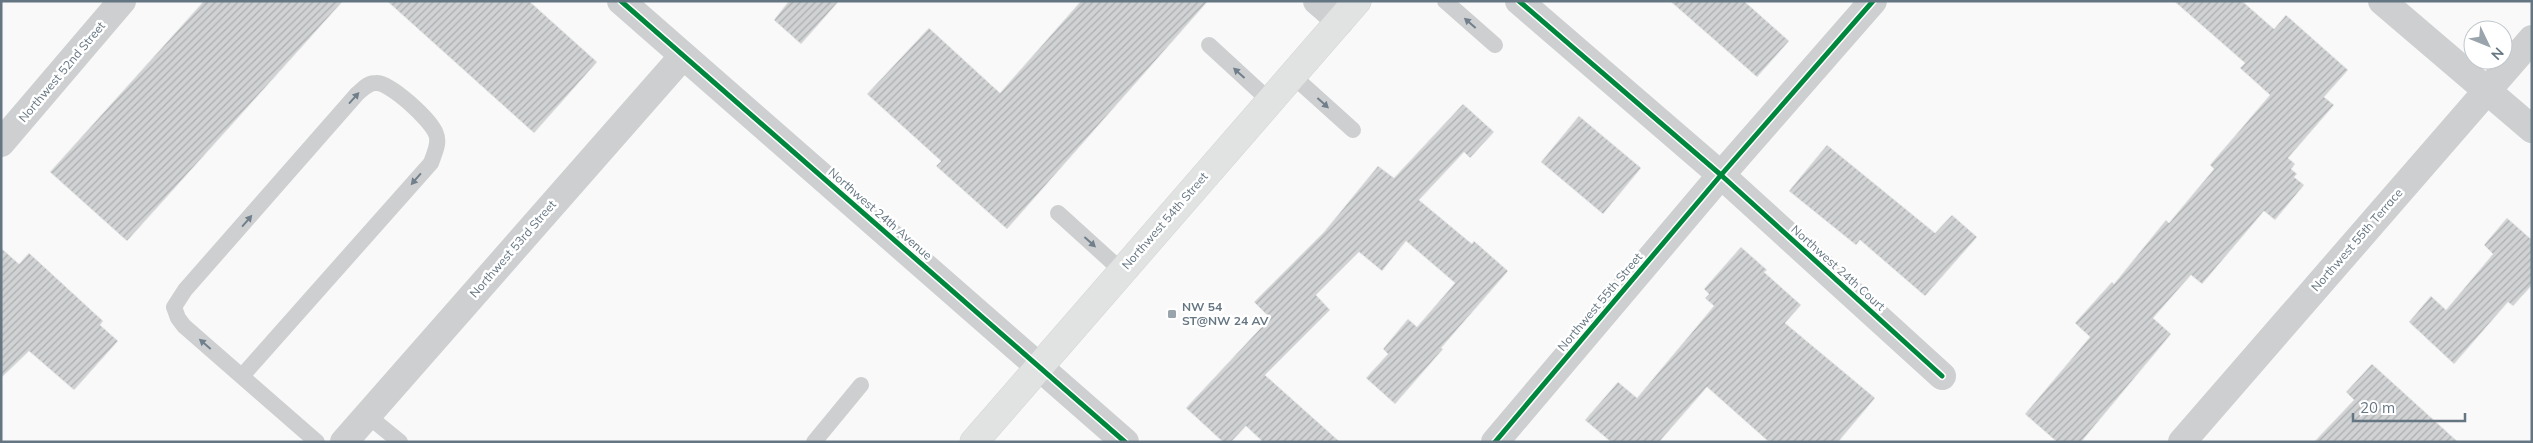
<svg xmlns="http://www.w3.org/2000/svg" width="2533" height="443" font-family="Mulish,sans-serif">
	<defs>
		<pattern id="building-hatch" width="6" height="6" patternUnits="userSpaceOnUse" patternTransform="scale(1.25)"><rect width="6" height="6" fill="#d0d2d3"/><path d="M-1 1l2-2M0 6l6-6M5 7l2-2" fill="none" stroke="#acafb1"/></pattern>
	</defs>
	<rect width="100%" height="100%" fill="#f9f9f9"/>
	<!-- building -->
	<g fill="url(#building-hatch)" stroke="#e8e8e8">
		<path d="M 204,1 L 343,1 L 127,241 L 50,172 Z"/>
		<path d="M 387,1 L 529,1 L 597,62 L 534,133 Z"/>
		<path d="M 789,1 L 839,1 L 801,44 L 774,20 Z"/>
		<path d="M 1081,1 L 1208,1 L 1007,229 L 936,166 L 941,161 L 867,94 L 929,28 L 1000,93 Z"/>
		<path d="M 1670,1 L 1744,1 L 1789,41 L 1757,77 Z"/>
		<path d="M 2174,1 L 2242,1 L 2274,29 L 2286,15 L 2348,70 L 2324,97 L 2334,105 L 2288,158 L 2295,164 L 2291,169 L 2297,174 L 2294,177 L 2304,185 L 2275,220 L 2264,211 L 2202,284 L 2191,275 L 2153,318 L 2171,334 L 2081,442 L 2057,442 L 2025,414 L 2090,337 L 2075,323 L 2112,282 L 2114,284 L 2166,220 L 2169,223 L 2214,169 L 2210,165 L 2270,95 L 2240,68 L 2245,63 Z"/>
		<path d="M 1463,104 L 1494,132 L 1470,158 L 1464,152 L 1419,200 L 1472,244 L 1474,241 L 1508,271 L 1441,348 L 1443,349 L 1395,404 L 1366,378 L 1388,354 L 1383,349 L 1408,319 L 1417,327 L 1455,283 L 1406,241 L 1382,271 L 1359,252 L 1316,295 L 1330,310 L 1265,375 L 1340,442 L 1263,442 L 1246,426 L 1231,442 L 1223,442 L 1186,408 L 1270,318 L 1254,302 L 1324,232 L 1378,166 L 1394,178 Z"/>
		<path d="M 1579,116 L 1641,168 L 1603,214 L 1541,162 Z"/>
		<path d="M 1827,145 L 1935,233 L 1952,215 L 1977,237 L 1925,296 L 1860,240 L 1856,245 L 1789,191 Z"/>
		<path d="M 2507,218 L 2532,240 L 2532,285 L 2513,306 L 2508,302 L 2454,364 L 2409,322 L 2431,296 L 2446,310 L 2493,254 L 2484,245 Z"/>
		<path d="M 1741,247 L 1767,270 L 1764,272 L 1801,305 L 1785,323 L 1875,398 L 1838,442 L 1769,442 L 1707,387 L 1659,442 L 1611,442 L 1585,420 L 1618,382 L 1637,398 L 1714,306 L 1705,298 L 1709,294 L 1704,289 Z"/>
		<path d="M 1,248 L 19,264 L 29,253 L 103,321 L 100,325 L 118,341 L 74,390 L 29,351 L 1,378 Z"/>
		<path d="M 2372,364 L 2458,442 L 2314,442 L 2354,400 L 2346,392 Z"/>
	</g>
	<g fill="none" stroke-linecap="round" stroke-linejoin="round">
		<defs>
			<path id="secondary" d="M 974,442 L 1357,1"/>
		</defs>
		<!-- secondary casing -->
		<use href="#secondary" stroke="#d5d6d7" stroke-width="29"/>
		<!-- service -->
		<g stroke="#cecfd0" stroke-width="16">
			<path d="M 1445,1 L 1495,45"/>
			<path d="M 1209,45 L 1270,101"/>
			<path d="M 1293,76 L 1353,130"/>
			<path d="M 1058,213 L 1122,271"/>
			<path d="M 242,376 L 431,163 C 434,154 440,143 436,134 C 431,120 390,82 376,83 C 367,83 363,89 357,94 L 185,290 L 174,307 L 178,318 L 184,326 L 317,442"/>
			<path d="M 367,415 L 400,442"/>
			<path d="M 814,442 L 861,385"/>
		</g>
		<!-- minor -->
		<g stroke="#cecfd0" stroke-width="28">
			<path d="M 621,1 L 1125,442"/>
			<path d="M 1317,1 L 1340,21"/>
			<path d="M 1519,1 L 1721,175 L 1942,376"/>
			<path d="M 2382,1 L 2532,129"/>
			<path d="M 1,143 L 122,1"/>
			<path d="M 344,442 L 683,56"/>
			<path d="M 1495,442 L 1721,175 L 1873,1"/>
			<path d="M 2182,442 L 2532,39"/>
		</g>
		<!-- secondary -->
		<use href="#secondary" stroke="#e1e2e2" stroke-width="28"/>
		<defs>
			<g id="cycleway">
				<path d="M 621,1 L 1125,442"/>
				<path d="M 1519,1 L 1721,175 L 1942,376"/>
				<path d="M 1495,442 L 1721,175 L 1873,1"/>
			</g>
		</defs>
		<!-- cycleway casing -->
		<use href="#cycleway" stroke="#fff" stroke-width="8"/>
		<!-- cycleway -->
		<use href="#cycleway" stroke="#00873e" stroke-width="5"/>
	</g>
	<!-- one-way arrows -->
	<defs><path id="oneway-solid" d="M-6-.8H1V-3.2L6.5 0L1 3.2V.8H-6Z" transform="scale(1.25)"/></defs>
	<g fill="#707f8b">
		<use href="#oneway-solid" transform="translate(1470 23) rotate(-139)"/>
		<use href="#oneway-solid" transform="translate(1239 73) rotate(-138)"/>
		<use href="#oneway-solid" transform="translate(354 98) rotate(-48)"/>
		<use href="#oneway-solid" transform="translate(1323 103) rotate(42)"/>
		<use href="#oneway-solid" transform="translate(416 179) rotate(131)"/>
		<use href="#oneway-solid" transform="translate(247 221) rotate(-49)"/>
		<use href="#oneway-solid" transform="translate(1090 242) rotate(42)"/>
		<use href="#oneway-solid" transform="translate(205 344) rotate(-139)"/>
	</g>
	<!-- markers -->
	<rect fill="#99a4ac" stroke="#fff" stroke-width="2" x="1167" y="309" width="10" height="10" rx="2.5"/>
	<g text-anchor="middle" stroke-width="5" stroke-linejoin="round" paint-order="stroke">
		<!-- street labels -->
		<g font-size="12" fill="#657683" stroke="#fff">
			<text transform="translate(62 72) rotate(-50)" y="4">Northwest 52nd Street</text>
			<text transform="translate(880 214) rotate(41)" y="4">Northwest 24th Avenue</text>
			<text transform="translate(1165 221) rotate(-49)" y="4">Northwest 54th Street</text>
			<text transform="translate(2357 240) rotate(-49)" y="4">Northwest 55th Terrace</text>
			<text transform="translate(513 249) rotate(-49)" y="4">Northwest 53rd Street</text>
			<text transform="translate(1838 268) rotate(42)" y="4">Northwest 24th Court</text>
			<text transform="translate(1600 302) rotate(-50)" y="4">Northwest 55th Street</text>
		</g>
		<!-- poi labels -->
		<g font-size="12" font-weight="bold" fill="#657683" stroke="#fff" text-anchor="start">
			<text x="1182" y="311">NW 54<tspan x="1182" dy="14">ST@NW 24 AV</tspan></text>
		</g>
	</g>
	<!-- border -->
	<rect width="2533" height="443" fill="none" stroke="#657683" stroke-width="5"/>
	<!-- north arrow -->
	<g transform="translate(2488 45) rotate(133)"><circle r="24" fill="#ffffff" stroke="#c1c8cd"/>
	<path d="M0-4L9 19L0 12L-9 19Z" fill="#99a4ac"/>
	<text y="-8" font-size="14" font-weight="bold" text-anchor="middle" fill="#657683">N</text>
	</g>
	<!-- scale -->
	<path d="M2353 413v8h112v-8" fill="none" stroke="#657683" stroke-width="2.5"/>
	<text x="2360" y="413" font-size="15" fill="#657683" stroke="#ffffff" stroke-width="4" paint-order="stroke">20 m</text>
</svg>
